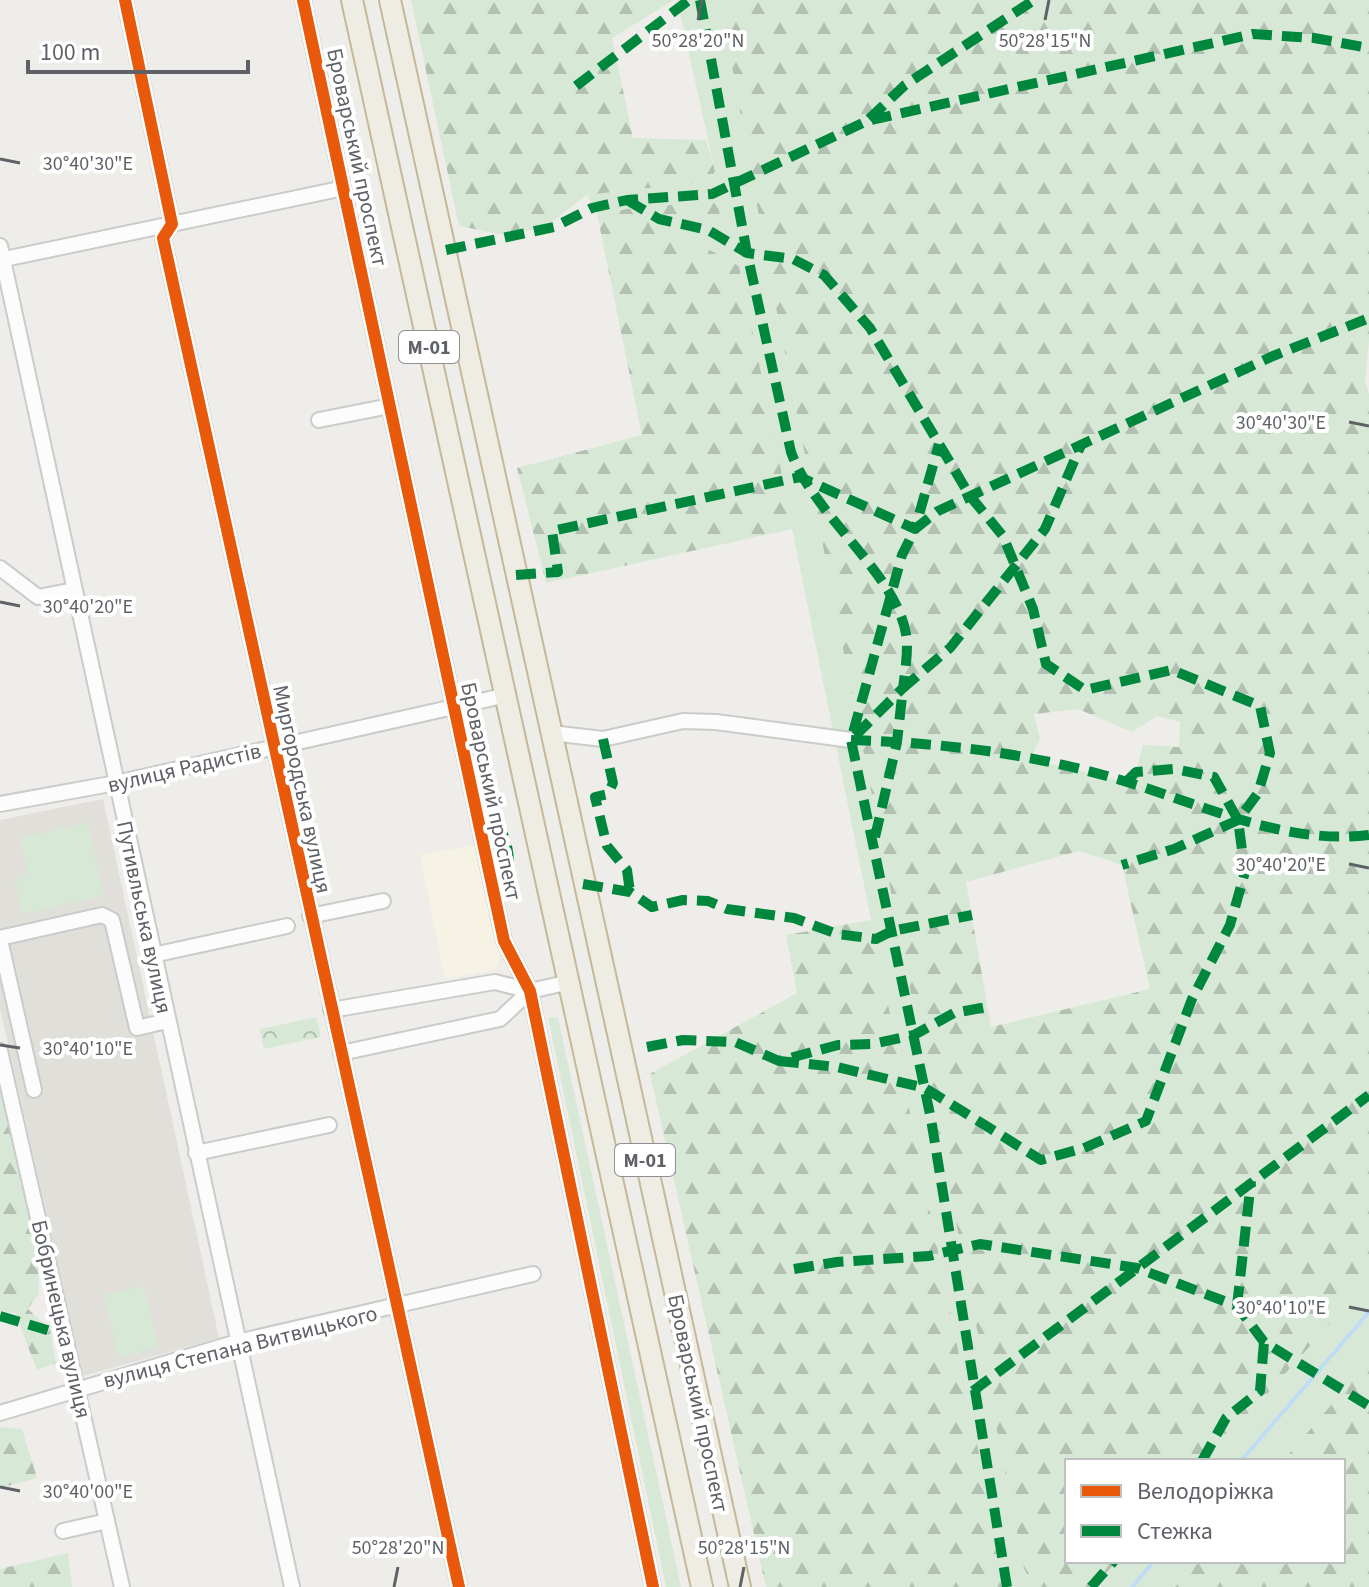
<svg xmlns="http://www.w3.org/2000/svg" width="1369" height="1587" font-family="'Source Sans 3',sans-serif">
	<defs>
		<pattern id="forest-firs" width="22" height="20" patternUnits="userSpaceOnUse" patternTransform="scale(2)"><rect width="22" height="20" fill="#d7e9d6"/><path d="M5 1l3.5 6h-7zM16 11l3.5 6h-7z" fill="#b2c0b1"/></pattern>
		<pattern id="park-crowns" width="20" height="18" patternUnits="userSpaceOnUse" patternTransform="scale(2)"><rect width="20" height="18" fill="#d7e9d6"/><path d="M2 6a3 3 0 1 1 6 0M12 15a3 3 0 1 1 6 0" fill="none" stroke="#b2c0b1"/></pattern>
	</defs>
	<rect width="100%" height="100%" fill="#eeede9"/>
	<!-- commercial -->
	<path fill="#f6f2e4" d="M 477,845 L 500,959 L 494,970 L 445,979 L 420,855 Z"/>
	<!-- education -->
	<path fill="#e1dfd9" d="M 103,799 L 219,1338 L 83,1376 L 0,1008 L 0,820 Z"/>
	<!-- green -->
	<g fill="#d7e9d6">
		<path d="M 677,0 L 720,0 L 769,272 L 1024,1568 L 1033,1587 L 1006,1587 L 739,266 L 633,208 L 597,214 L 587,195 L 710,181 L 715,171 Z"/>
		<path d="M 88,823 L 104,896 L 22,914 L 15,879 L 28,876 L 20,838 Z"/>
		<path d="M 548,1017 L 558,1018 L 681,1587 L 666,1587 Z"/>
		<path d="M 1369,1280 L 1369,1361 L 1283,1461 L 1207,1461 Z"/>
		<path d="M 144,1286 L 158,1347 L 118,1357 L 104,1295 Z"/>
		<path d="M 1118,1561 L 1198,1561 L 1175,1587 L 1094,1587 Z"/>
	</g>
	<!-- forest -->
	<g fill="url(#forest-firs)" fill-rule="evenodd">
		<path d="M 411,0 L 674,0 L 612,38 L 633,138 L 706,140 L 715,171 L 710,181 L 587,195 L 545,227 L 504,235 L 459,226 Z"/>
		<path d="M 720,0 L 1369,0 L 1369,341 L 1365,381 L 1369,394 L 1369,1280 L 1207,1461 L 1067,1461 L 1067,1561 L 1117,1561 L 1094,1587 L 1033,1587 L 1024,1568 L 769,272 ZM 1078,709 L 1132,732 L 1157,716 L 1180,722 L 1179,747 L 1143,745 L 1136,772 L 1126,782 L 1030,759 L 1040,739 L 1034,714 ZM 1079,851 L 1122,865 L 1150,989 L 991,1027 L 966,882 Z"/>
		<path d="M 718,203 L 722,231 L 668,218 L 650,206 Z"/>
		<path d="M 633,208 L 739,266 L 793,529 L 546,583 L 517,468 L 642,435 L 597,214 Z"/>
		<path d="M 871,920 L 1006,1587 L 766,1587 L 650,1074 L 797,993 L 786,935 Z"/>
		<path d="M 0,1072 L 37,1235 L 39,1293 L 28,1309 L 50,1329 L 56,1363 L 37,1370 L 15,1313 L 0,1311 Z"/>
		<path d="M 1369,1361 L 1369,1587 L 1175,1587 L 1198,1561 L 1343,1561 L 1343,1461 L 1283,1461 Z"/>
		<path d="M 0,1427 L 22,1429 L 37,1478 L 0,1488 Z"/>
		<path d="M 68,1553 L 72,1587 L 0,1587 L 0,1569 Z"/>
	</g>
	<!-- park -->
	<path fill="url(#park-crowns)" d="M 316,1017 L 321,1037 L 264,1049 L 260,1029 Z"/>
	<g fill="none" stroke-linecap="round" stroke-linejoin="round">
		<!-- stream -->
		<g stroke="#bfdcf6" stroke-width="4">
			<path d="M 1241,1461 L 1369,1312"/>
			<path d="M 1132,1587 L 1154,1561"/>
		</g>
		<defs>
			<g id="minor">
				<path d="M 125,0 L 172,224 L 163,238 L 459,1587"/>
				<path d="M 303,0 L 504,941 L 530,991 L 653,1587"/>
				<path d="M 0,246 L 292,1587"/>
				<path d="M 0,260 L 344,188"/>
				<path d="M 319,420 L 390,406"/>
				<path d="M 0,568 L 38,597 L 74,590"/>
				<path d="M 551,733 L 603,739 L 683,721 L 716,722 L 851,740"/>
				<path d="M 0,804 L 116,783 L 507,695"/>
				<path d="M 310,916 L 383,901"/>
				<path d="M 0,938 L 102,915 L 112,920 L 137,1028 L 167,1021"/>
				<path d="M 0,940 L 34,1090"/>
				<path d="M 153,955 L 287,926"/>
				<path d="M 331,1010 L 495,982 L 530,991 L 570,982"/>
				<path d="M 0,1051 L 122,1587"/>
				<path d="M 341,1053 L 500,1019 L 530,991"/>
				<path d="M 196,1153 L 329,1125"/>
				<path d="M 0,1413 L 237,1342 L 533,1274"/>
				<path d="M 63,1531 L 107,1521"/>
			</g>
			<g id="highway">
				<path d="M 352,0 L 702,1587"/>
				<path d="M 390,0 L 740,1587"/>
			</g>
		</defs>
		<!-- minor casing -->
		<use href="#minor" stroke="#cacbcb" stroke-width="18"/>
		<!-- highway casing -->
		<use href="#highway" stroke="#c4b897" stroke-width="24"/>
		<!-- minor -->
		<use href="#minor" stroke="#fcfcfc" stroke-width="14"/>
		<!-- highway -->
		<use href="#highway" stroke="#efede3" stroke-width="20"/>
		<!-- quiet -->
		<g stroke="#00873e" stroke-width="10" stroke-dasharray="20 10" stroke-linecap="butt">
			<path d="M 700,0 L 747,253 L 791,452 C 815,519 906,580 907,645 C 907,659 905,674 903,688 L 851,740"/>
			<path d="M 576,86 L 689,0"/>
			<path d="M 869,119 L 905,85 L 1034,0"/>
			<path d="M 627,200 L 659,219 L 708,230 L 747,253 L 793,259 L 824,275 L 870,328 L 970,496 L 1003,536 L 1033,609 L 1046,664 L 1085,690 L 1172,670 L 1260,706 L 1270,753 L 1258,793 L 1238,820 L 1174,849 L 1122,865"/>
			<path d="M 446,250 L 554,227 L 592,208 L 627,200 L 712,194 L 867,121 L 1253,34 L 1314,38 L 1369,48"/>
			<path d="M 516,575 L 558,572 L 552,531 L 800,477 L 915,529 L 939,444"/>
			<path d="M 603,739 L 613,783 L 608,794 L 595,797 L 607,846 L 627,870 L 630,892"/>
			<path d="M 851,740 C 946,743 1037,754 1127,782 C 1206,806 1285,845 1369,835"/>
			<path d="M 875,837 L 897,742 L 903,688 L 950,648 L 1045,529 L 1081,445"/>
			<path d="M 583,884 L 630,892 L 652,907 L 683,900 L 708,901 L 727,909 L 794,918 L 837,934 L 876,939 L 892,931 L 972,915"/>
			<path d="M 493,891 C 497,887 504,881 506,876 C 513,860 506,832 494,821"/>
			<path d="M 647,1047 L 683,1040 L 735,1042 L 779,1061 L 838,1045 L 872,1044 L 914,1035 L 954,1013 L 987,1007"/>
			<path d="M 779,1061 L 837,1067 L 925,1088 L 1041,1160 L 1084,1148 L 1146,1121 L 1192,999 L 1230,925 L 1245,872 L 1238,820 L 1214,777 L 1174,769 L 1136,772 L 1126,782"/>
			<path d="M 794,1269 L 837,1262 L 929,1256 L 980,1244 L 1137,1268 L 1237,1306 L 1264,1342 L 1369,1406"/>
			<path d="M 1237,1306 L 1251,1181"/>
			<path d="M 0,1316 L 67,1336"/>
			<path d="M 973,1391 L 1369,1095"/>
			<path d="M 1202,1461 L 1226,1418 L 1260,1391 L 1264,1342"/>
			<path d="M 1007,1587 L 931,1119 L 851,740 L 902,555 L 915,529 L 938,511 L 1273,356 L 1369,318"/>
			<path d="M 1091,1587 L 1114,1561"/>
		</g>
		<defs>
			<g id="cycleway">
				<path d="M 125,0 L 172,224 L 163,238 L 459,1587"/>
				<path d="M 303,0 L 504,941 L 530,991 L 653,1587"/>
			</g>
		</defs>
		<!-- cycleway casing -->
		<use href="#cycleway" stroke="#fff" stroke-width="17"/>
		<!-- cycleway -->
		<use href="#cycleway" stroke="#e8590c" stroke-width="12"/>
	</g>
	<!-- ticks -->
	<path fill="none" stroke="#5e6166" stroke-width="3" d="M 698,20 L 702,0M 1045,20 L 1049,0M 0,159 L 20,163M 1349,422 L 1369,426M 0,602 L 20,606M 1349,864 L 1369,868M 0,1045 L 20,1048M 1349,1307 L 1369,1311M 0,1487 L 20,1491M 394,1587 L 398,1567M 740,1587 L 744,1567"/>
	<g text-anchor="middle" stroke-width="8" stroke-linejoin="round" paint-order="stroke">
		<!-- shield labels -->
		<g fill="#fff" stroke="#8e9094" stroke-width="2">
			<rect x="399" y="331" width="60" height="32" rx="6"/>
			<rect x="615" y="1144" width="60" height="32" rx="6"/>
		</g>
		<g font-size="20" font-weight="bold" fill="#5e6166">
			<text x="429" y="354">М-01</text>
			<text x="645" y="1167">М-01</text>
		</g>
		<!-- street labels -->
		<g font-size="22" fill="#5e6166" stroke="#fff">
			<text transform="translate(358 157) rotate(78)" y="8">Броварський проспект</text>
			<text transform="translate(184 767) rotate(-13)" y="8">вулиця Радистів</text>
			<text transform="translate(303 789) rotate(78)" y="8">Миргородська вулиця</text>
			<text transform="translate(492 791) rotate(78)" y="8">Броварський проспект</text>
			<text transform="translate(145 917) rotate(78)" y="8">Путивльська вулиця</text>
			<text transform="translate(62 1319) rotate(77)" y="8">Бобринецька вулиця</text>
			<text transform="translate(240 1346) rotate(-14)" y="8">вулиця Степана Витвицького</text>
			<text transform="translate(699 1403) rotate(78)" y="8">Броварський проспект</text>
		</g>
	</g>
	<g font-size="20" text-anchor="middle" fill="#5e6166" stroke="#fff" stroke-width="8" stroke-linejoin="round" paint-order="stroke">
		<text x="698" y="47">50°28'20"N</text>
		<text x="1045" y="47">50°28'15"N</text>
		<text x="88" y="170">30°40'30"E</text>
		<text x="1281" y="429">30°40'30"E</text>
		<text x="88" y="613">30°40'20"E</text>
		<text x="1281" y="871">30°40'20"E</text>
		<text x="88" y="1055">30°40'10"E</text>
		<text x="1281" y="1314">30°40'10"E</text>
		<text x="88" y="1498">30°40'00"E</text>
		<text x="398" y="1554">50°28'20"N</text>
		<text x="744" y="1554">50°28'15"N</text>
	</g>
	<!-- legend -->
	<rect x="1065" y="1459" width="280" height="104" fill="#ffffff" stroke="#bfc0c2" stroke-width="2"/>
	<rect x="1081" y="1485" width="40" height="12" fill="#e8590c" stroke="#bfc0c2" stroke-width="2"/>
	<text x="1137" y="1499" font-size="24" fill="#5e6166">Велодоріжка</text>
	<rect x="1081" y="1525" width="40" height="12" fill="#00873e" stroke="#bfc0c2" stroke-width="2"/>
	<text x="1137" y="1539" font-size="24" fill="#5e6166">Стежка</text>
	<!-- scale -->
	<path d="M28 60v12h220v-12" fill="none" stroke="#5e6166" stroke-width="4"/>
	<text x="40" y="60" font-size="24" fill="#5e6166" stroke="#ffffff" stroke-width="6" paint-order="stroke">100 m</text>
</svg>
